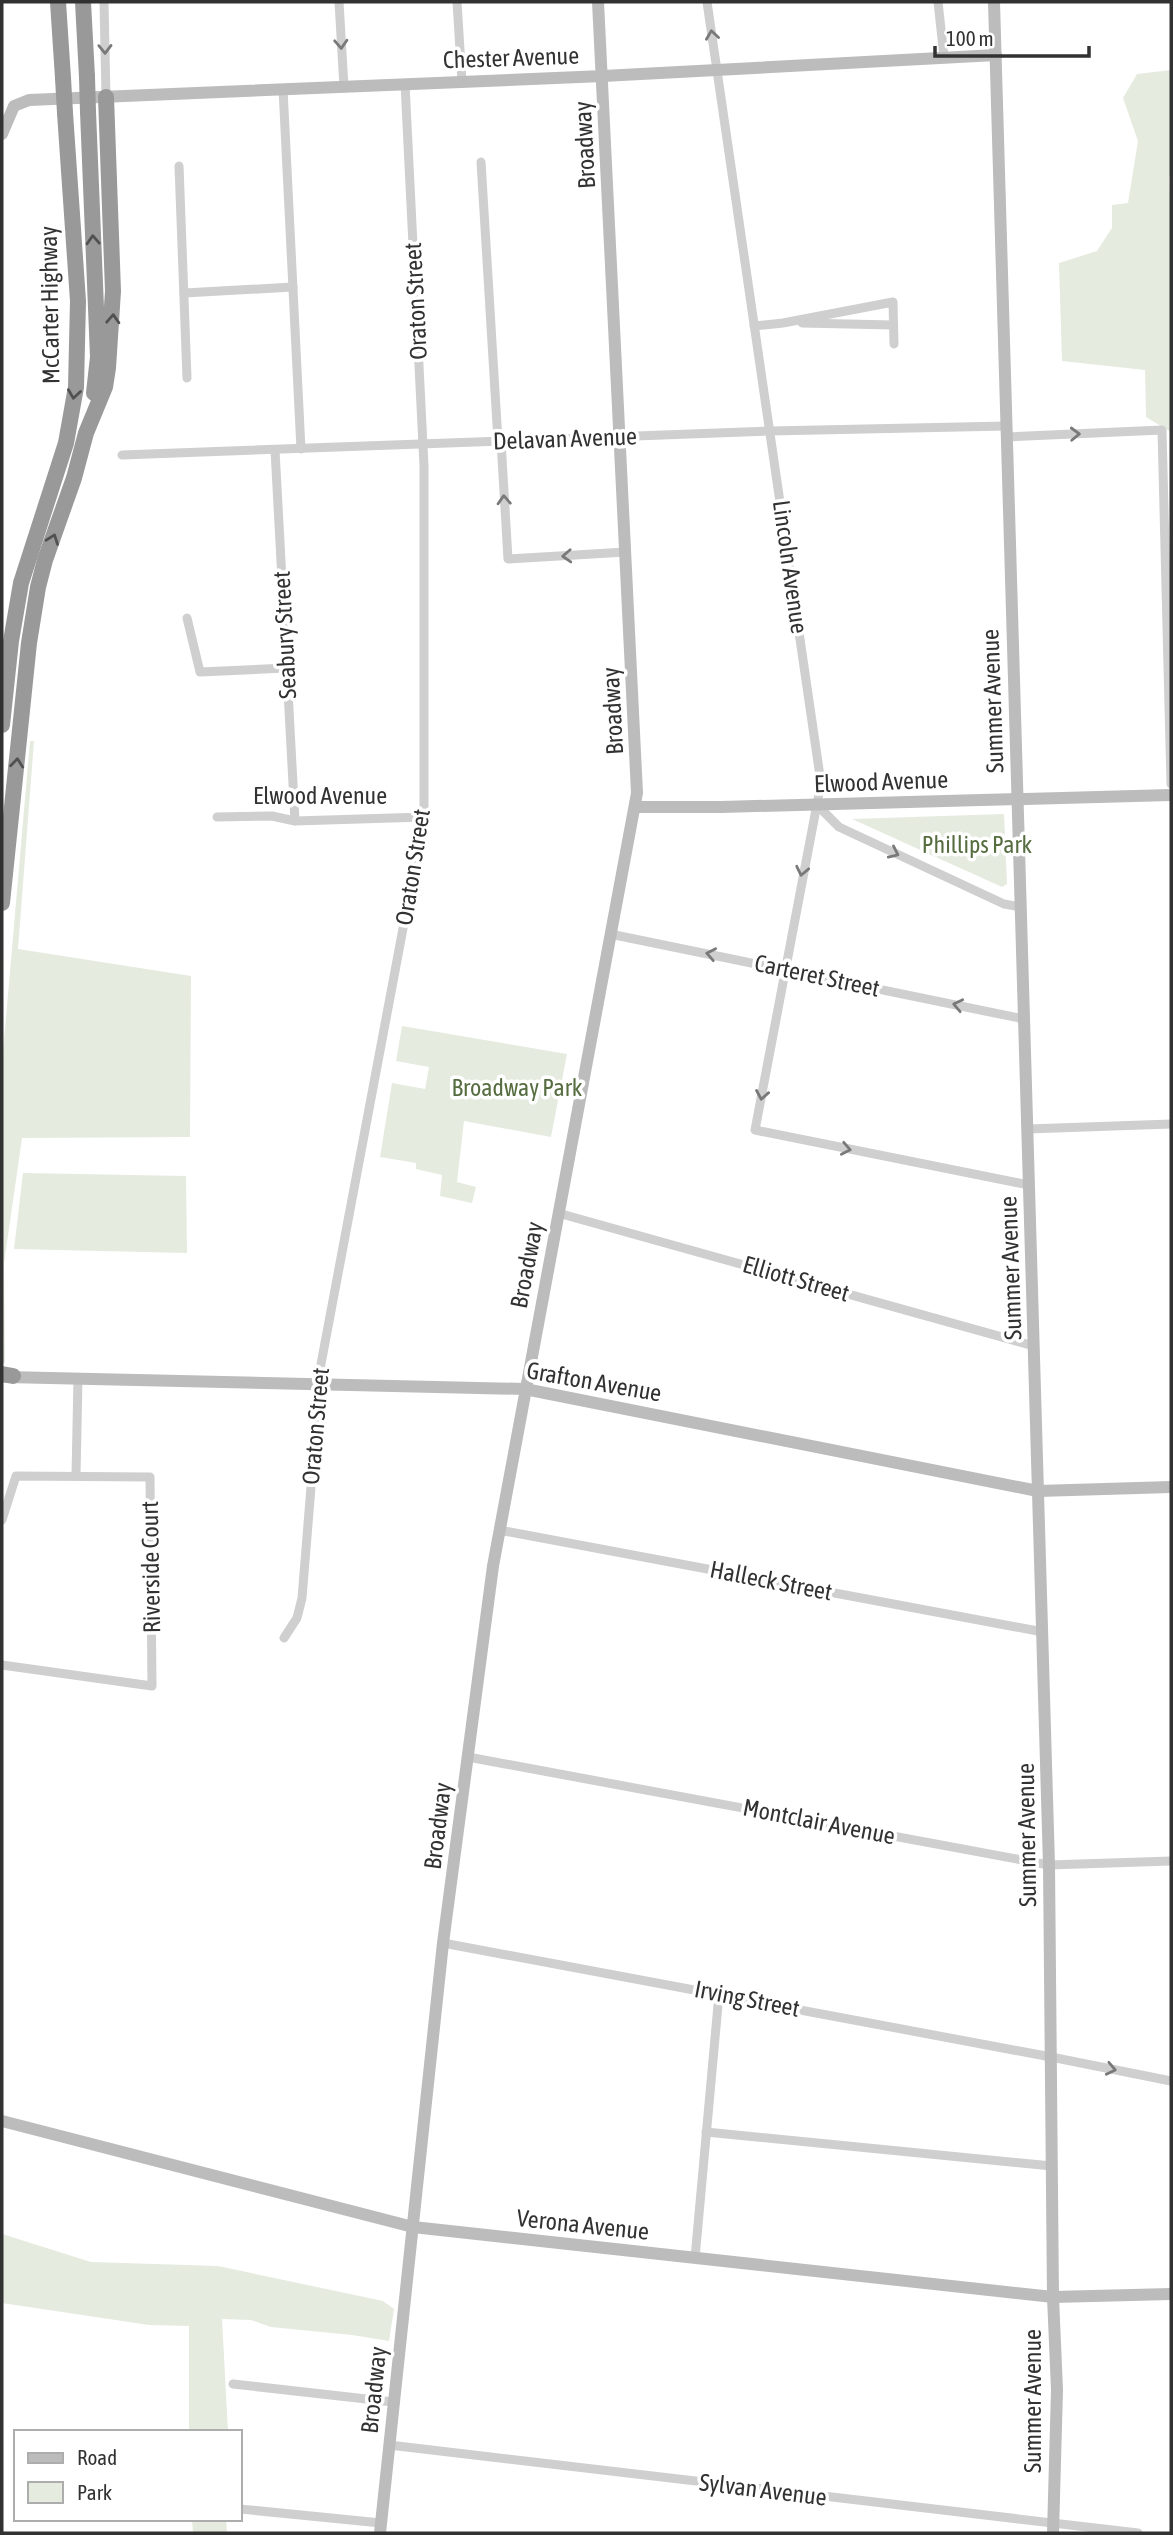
<svg xmlns="http://www.w3.org/2000/svg" width="1173" height="2535" font-family="'Asap Condensed',sans-serif">
	<rect width="100%" height="100%" fill="#fff"/>
	<!-- green -->
	<g fill="#e5ebdf">
		<path d="M 1171,70 L 1171,176 L 1169,177 L 1171,222 L 1171,432 L 1146,417 L 1145,370 L 1062,361 L 1059,263 L 1097,251 L 1112,228 L 1112,205 L 1128,203 L 1138,141 L 1123,98 L 1137,74 Z"/>
		<path d="M 30,741 L 34,741 L 18,949 L 191,976 L 190,1137 L 22,1138 L 4,1263 L 5,1363 L 2,1363 L 2,1064 Z"/>
		<path d="M 1004,814 L 1007,884 L 1002,887 L 852,819 Z"/>
		<path d="M 402,1026 L 567,1054 L 551,1137 L 464,1121 L 457,1182 L 476,1187 L 472,1203 L 440,1196 L 442,1175 L 416,1169 L 416,1163 L 380,1157 L 392,1083 L 425,1089 L 429,1067 L 396,1061 Z"/>
		<path d="M 23,1173 L 186,1176 L 187,1253 L 14,1249 Z"/>
		<path d="M 2,2234 L 91,2262 L 218,2266 L 383,2301 L 394,2309 L 389,2341 L 352,2335 L 271,2327 L 251,2320 L 222,2319 L 228,2432 L 189,2432 L 189,2326 L 149,2325 L 2,2303 Z"/>
		<path d="M 192,2519 L 226,2519 L 227,2533 L 193,2533 Z"/>
	</g>
	<g fill="none" stroke-linecap="round" stroke-linejoin="round">
		<!-- street -->
		<g stroke="#cfcfcf" stroke-width="9">
			<path d="M 104,2 L 106,97"/>
			<path d="M 339,2 L 344,87"/>
			<path d="M 457,2 L 462,82"/>
			<path d="M 707,2 L 821,783 L 755,1130 L 1029,1185"/>
			<path d="M 938,2 L 944,57"/>
			<path d="M 283,89 L 301,449"/>
			<path d="M 481,162 L 498,441"/>
			<path d="M 179,166 L 187,378"/>
			<path d="M 184,293 L 293,287"/>
			<path d="M 802,323 L 893,325"/>
			<path d="M 754,326 L 783,323 L 893,302 L 894,344"/>
			<path d="M 1007,437 L 1162,430 L 1171,784"/>
			<path d="M 501,441 L 508,559 L 626,552"/>
			<path d="M 275,450 L 295,821"/>
			<path d="M 122,455 L 770,431 L 1007,426"/>
			<path d="M 187,618 L 200,672 L 286,668"/>
			<path d="M 817,805 L 839,827 L 1004,904 L 1021,907"/>
			<path d="M 217,817 L 272,816 L 295,821 L 424,817"/>
			<path d="M 610,934 L 1024,1019"/>
			<path d="M 1028,1129 L 1171,1124"/>
			<path d="M 558,1213 L 1034,1346"/>
			<path d="M 76,1475 L 78,1378"/>
			<path d="M 2,1520 L 16,1476 L 150,1477 L 152,1686 L 2,1665"/>
			<path d="M 499,1530 L 1043,1632"/>
			<path d="M 284,1638 L 297,1618 L 302,1598 L 321,1364 L 424,817 L 424,466 L 405,84"/>
			<path d="M 468,1757 L 1049,1865 L 1171,1861"/>
			<path d="M 443,1943 L 1051,2057 L 1171,2081"/>
			<path d="M 706,2132 L 1052,2166"/>
			<path d="M 695,2258 L 719,1994"/>
			<path d="M 233,2384 L 393,2402"/>
			<path d="M 389,2445 L 1138,2533"/>
			<path d="M 240,2509 L 381,2523"/>
		</g>
		<!-- secondary -->
		<g stroke="#bcbcbc" stroke-width="12">
			<path d="M 994,2 L 1049,1865 L 1053,2297 L 1057,2390 L 1053,2533"/>
			<path d="M 2,134 L 14,106 L 29,100 L 603,76 L 996,55"/>
			<path d="M 635,807 L 721,807 L 1171,795"/>
			<path d="M 6,1377 L 525,1389 L 1038,1491 L 1171,1487"/>
			<path d="M 2,2121 L 413,2227 L 1053,2297 L 1171,2294"/>
			<path d="M 380,2533 L 443,1943 L 493,1566 L 637,793 L 598,2"/>
		</g>
		<!-- highway -->
		<g stroke="#999" stroke-width="16">
			<path d="M 58,2 L 63,78"/>
			<path d="M 83,2 L 87,77"/>
			<path d="M 88,112 L 98,357 L 94,393"/>
			<path d="M 2,725 L 11,641 L 21,583 L 66,443 L 76,387 L 78,301 L 65,113"/>
			<path d="M 2,903 L 29,643 L 38,587 L 45,560 L 74,478 L 86,433 L 105,387 L 108,368 L 113,291 L 106,97"/>
			<path d="M 2,1374 L 13,1376"/>
		</g>
		<!-- highway-bridge -->
		<g stroke="#999" stroke-width="16">
			<path d="M 87,77 L 88,112"/>
			<path d="M 63,78 L 65,113"/>
		</g>
	</g>
	<!-- one-way arrows -->
	<defs><path id="oneway-chevron" d="M-2-3.5L2.5 0L-2 3.5" fill="none" stroke-width="1.6" stroke-linecap="round" stroke-linejoin="round" transform="scale(1.75)"/></defs>
	<g stroke="#797979">
		<use href="#oneway-chevron" transform="translate(712 35) rotate(-98)"/>
		<use href="#oneway-chevron" transform="translate(341 44) rotate(87)"/>
		<use href="#oneway-chevron" transform="translate(105 49) rotate(89)"/>
		<use href="#oneway-chevron" transform="translate(1075 434) rotate(-2)"/>
		<use href="#oneway-chevron" transform="translate(504 500) rotate(-93)"/>
		<use href="#oneway-chevron" transform="translate(567 556) rotate(177)"/>
		<use href="#oneway-chevron" transform="translate(894 853) rotate(25)"/>
		<use href="#oneway-chevron" transform="translate(802 871) rotate(102)"/>
		<use href="#oneway-chevron" transform="translate(711 954) rotate(-169)"/>
		<use href="#oneway-chevron" transform="translate(958 1005) rotate(-168)"/>
		<use href="#oneway-chevron" transform="translate(762 1095) rotate(100)"/>
		<use href="#oneway-chevron" transform="translate(846 1149) rotate(11)"/>
		<use href="#oneway-chevron" transform="translate(1111 2069) rotate(12)"/>
	</g>
	<g stroke="#515151">
		<use href="#oneway-chevron" transform="translate(93 240) rotate(-93)"/>
		<use href="#oneway-chevron" transform="translate(113 319) rotate(-87)"/>
		<use href="#oneway-chevron" transform="translate(74 394) rotate(98)"/>
		<use href="#oneway-chevron" transform="translate(53 539) rotate(-70)"/>
		<use href="#oneway-chevron" transform="translate(17 763) rotate(-84)"/>
	</g>
	<g text-anchor="middle" stroke-width="7" stroke-linejoin="round" paint-order="stroke">
		<!-- street labels -->
		<g font-size="24" fill="#323232" stroke="#fff">
			<text transform="translate(511 58) rotate(-2)" y="8">Chester Avenue</text>
			<text transform="translate(585 145) rotate(-93)" y="8">Broadway</text>
			<text transform="translate(416 301) rotate(-93)" y="8">Oraton Street</text>
			<text transform="translate(50 305) rotate(-91)" y="8">McCarter Highway</text>
			<text transform="translate(565 439) rotate(-2)" y="8">Delavan Avenue</text>
			<text transform="translate(790 567) rotate(82)" y="8">Lincoln Avenue</text>
			<text transform="translate(285 635) rotate(-93)" y="8">Seabury Street</text>
			<text transform="translate(993 701) rotate(-92)" y="8">Summer Avenue</text>
			<text transform="translate(613 711) rotate(-93)" y="8">Broadway</text>
			<text transform="translate(881 782) rotate(-2)" y="8">Elwood Avenue</text>
			<text x="320" y="804">Elwood Avenue</text>
			<text transform="translate(413 867) rotate(-81)" y="8">Oraton Street</text>
			<text transform="translate(817 976) rotate(12)" y="8">Carteret Street</text>
			<text transform="translate(527 1265) rotate(-79)" y="8">Broadway</text>
			<text transform="translate(1011 1268) rotate(-92)" y="8">Summer Avenue</text>
			<text transform="translate(796 1279) rotate(16)" y="8">Elliott Street</text>
			<text transform="translate(594 1382) rotate(10)" y="8">Grafton Avenue</text>
			<text transform="translate(316 1426) rotate(-85)" y="8">Oraton Street</text>
			<text transform="translate(151 1567) rotate(-91)" y="8">Riverside Court</text>
			<text transform="translate(771 1581) rotate(11)" y="8">Halleck Street</text>
			<text transform="translate(819 1822) rotate(11)" y="8">Montclair Avenue</text>
			<text transform="translate(438 1826) rotate(-83)" y="8">Broadway</text>
			<text transform="translate(1027 1835) rotate(-91)" y="8">Summer Avenue</text>
			<text transform="translate(747 1999) rotate(11)" y="8">Irving Street</text>
			<text transform="translate(583 2225) rotate(6)" y="8">Verona Avenue</text>
			<text transform="translate(374 2390) rotate(-84)" y="8">Broadway</text>
			<text transform="translate(1033 2401) rotate(-90)" y="8">Summer Avenue</text>
			<text transform="translate(763 2490) rotate(7)" y="8">Sylvan Avenue</text>
		</g>
		<!-- park labels -->
		<g font-size="24" fill="#566d40" stroke="#fff">
			<text x="977" y="853">Phillips Park</text>
			<text x="517" y="1096">Broadway Park</text>
		</g>
	</g>
	<!-- border -->
	<rect width="1173" height="2535" fill="none" stroke="#323232" stroke-width="7"/>
	<!-- legend -->
	<rect x="14" y="2430" width="228" height="91" fill="#ffffff" stroke="#adadad" stroke-width="2"/>
	<rect x="28" y="2453" width="35" height="10" fill="#bcbcbc" stroke="#adadad" stroke-width="2"/>
	<text x="77" y="2465" font-size="21" fill="#323232">Road</text>
	<rect x="28" y="2482" width="35" height="21" fill="#e5ebdf" stroke="#adadad" stroke-width="2"/>
	<text x="77" y="2500" font-size="21" fill="#323232">Park</text>
	<!-- scale -->
	<path d="M935 46v10h154v-10" fill="none" stroke="#323232" stroke-width="3.5"/>
	<text x="946" y="46" font-size="21" fill="#323232" stroke="#ffffff" stroke-width="5" paint-order="stroke">100 m</text>
</svg>
